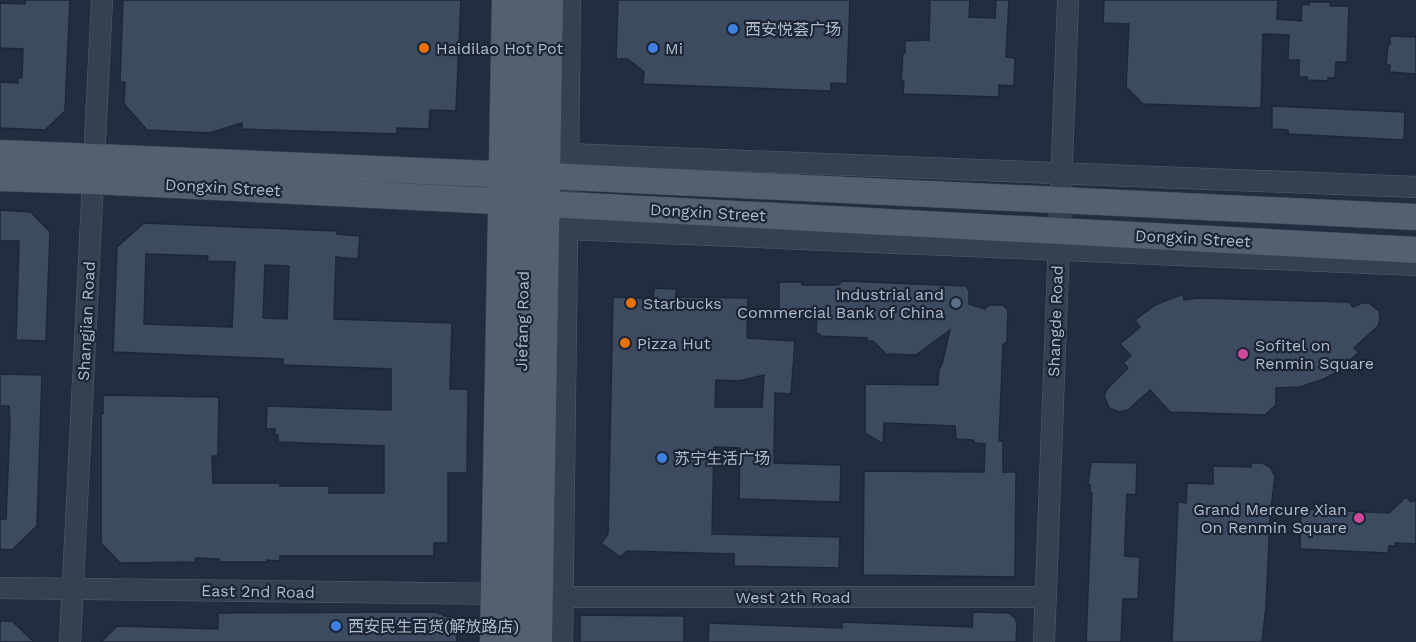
<svg xmlns="http://www.w3.org/2000/svg" width="1416" height="642" font-family="'Work Sans','Noto Sans SC',sans-serif">
	<rect width="100%" height="100%" fill="#222e40"/>
	<!-- building -->
	<g fill="#3d4b60" stroke="#1d2737" stroke-width="1.5" fill-rule="evenodd">
		<path d="M 25,0 L 70,0 L 65,111 L 45,130 L 0,128 L 0,82 L 18,83 L 18,78 L 22,78 L 23,49 L 0,48 L 0,3 L 25,4 Z"/>
		<path d="M 123,0 L 461,0 L 456,111 L 430,110 L 429,129 L 397,128 L 397,134 L 242,129 L 242,123 L 209,133 L 147,130 L 124,104 L 125,82 L 120,82 Z"/>
		<path d="M 618,0 L 850,0 L 847,84 L 831,83 L 831,91 L 643,84 L 644,72 L 628,59 L 616,59 Z"/>
		<path d="M 930,0 L 970,0 L 969,17 L 995,18 L 996,0 L 1009,0 L 1006,57 L 1015,58 L 1014,86 L 999,85 L 999,97 L 903,94 L 904,81 L 901,81 L 903,53 L 905,53 L 905,41 L 929,40 Z"/>
		<path d="M 1104,0 L 1278,0 L 1277,19 L 1301,21 L 1302,4 L 1309,5 L 1309,2 L 1331,2 L 1330,6 L 1349,6 L 1347,62 L 1336,62 L 1335,78 L 1328,78 L 1328,81 L 1307,80 L 1307,77 L 1299,77 L 1299,60 L 1288,60 L 1289,35 L 1263,34 L 1261,108 L 1143,104 L 1126,87 L 1129,24 L 1103,23 Z"/>
		<path d="M 1390,36 L 1416,37 L 1416,74 L 1389,72 L 1390,65 L 1386,65 L 1388,44 L 1390,44 Z"/>
		<path d="M 1272,106 L 1405,112 L 1404,140 L 1288,134 L 1288,130 L 1272,129 Z"/>
		<path d="M 0,210 L 31,212 L 50,232 L 46,341 L 16,340 L 19,241 L 0,241 Z"/>
		<path d="M 144,223 L 337,231 L 337,234 L 360,236 L 358,259 L 336,257 L 334,319 L 452,323 L 450,389 L 468,389 L 467,473 L 448,473 L 448,543 L 434,543 L 434,556 L 280,556 L 280,561 L 267,560 L 267,562 L 219,562 L 219,559 L 196,558 L 195,562 L 120,563 L 101,543 L 101,414 L 103,414 L 103,395 L 219,397 L 218,456 L 212,456 L 213,483 L 280,483 L 280,486 L 329,486 L 329,493 L 384,493 L 384,446 L 278,442 L 278,435 L 275,435 L 275,429 L 266,429 L 267,406 L 391,410 L 391,369 L 283,365 L 283,359 L 113,352 L 117,247 ZM 146,254 L 208,256 L 207,261 L 235,262 L 232,327 L 144,324 ZM 265,265 L 289,266 L 287,319 L 263,318 Z"/>
		<path d="M 842,281 L 966,286 L 969,291 L 969,304 L 985,309 L 989,305 L 1003,305 L 1008,310 L 1007,342 L 1003,345 L 999,441 L 1003,441 L 1003,472 L 1016,472 L 1015,577 L 863,575 L 864,471 L 984,472 L 985,444 L 975,443 L 973,440 L 956,439 L 955,426 L 884,423 L 883,444 L 865,433 L 865,384 L 938,385 L 939,369 L 942,364 L 950,330 L 916,355 L 886,354 L 873,341 L 867,341 L 867,338 L 820,336 L 820,334 L 816,334 L 817,315 L 779,315 L 779,282 L 802,282 L 802,285 L 838,285 Z"/>
		<path d="M 654,288 L 676,289 L 676,297 L 748,298 L 747,338 L 795,341 L 791,394 L 775,393 L 774,463 L 841,465 L 840,502 L 739,499 L 740,448 L 714,447 L 712,534 L 840,537 L 839,568 L 734,566 L 734,554 L 627,551 L 620,557 L 601,543 L 608,534 L 613,297 L 653,299 ZM 764,375 L 762,407 L 715,407 L 716,380 L 739,381 Z"/>
		<path d="M 1183,294 L 1184,300 L 1198,298 L 1349,302 L 1353,307 L 1362,303 L 1369,303 L 1379,311 L 1380,319 L 1378,326 L 1354,348 L 1359,352 L 1335,373 L 1324,379 L 1300,387 L 1276,388 L 1276,405 L 1265,415 L 1170,412 L 1150,390 L 1128,410 L 1119,412 L 1109,408 L 1104,395 L 1108,388 L 1128,368 L 1123,363 L 1131,356 L 1120,344 L 1140,327 L 1135,320 L 1155,305 Z"/>
		<path d="M 0,374 L 42,375 L 37,526 L 12,550 L 0,549 L 0,519 L 6,519 L 10,422 L 9,406 L 0,406 Z"/>
		<path d="M 1091,462 L 1137,463 L 1136,495 L 1127,494 L 1125,542 L 1125,556 L 1140,557 L 1138,599 L 1123,599 L 1121,642 L 1086,642 L 1092,493 L 1090,493 L 1090,485 L 1088,485 Z"/>
		<path d="M 1251,463 L 1262,463 L 1270,467 L 1275,476 L 1270,518 L 1266,607 L 1262,642 L 1172,642 L 1178,502 L 1186,503 L 1187,483 L 1213,484 L 1213,466 L 1251,467 Z"/>
		<path d="M 1406,497 L 1411,502 L 1416,499 L 1416,544 L 1395,543 L 1395,546 L 1389,546 L 1388,553 L 1300,549 L 1301,509 L 1389,513 Z"/>
		<path d="M 437,612 L 447,617 L 454,616 L 453,622 L 457,629 L 457,642 L 101,642 L 117,626 L 218,629 L 218,613 Z"/>
		<path d="M 973,612 L 1009,613 L 1015,618 L 1017,624 L 1016,642 L 708,642 L 709,623 L 842,628 L 842,622 L 972,627 Z"/>
		<path d="M 580,615 L 684,616 L 684,642 L 580,642 Z"/>
		<path d="M 0,621 L 12,621 L 34,642 L 0,642 Z"/>
	</g>
	<g fill="none" stroke-linecap="round" stroke-linejoin="round">
		<defs>
			<g id="minor">
				<path d="M 567,154 L 1416,187"/>
				<path d="M 568,229 L 1416,265"/>
				<path d="M 0,588 L 509,594"/>
				<path d="M 551,597 L 1046,597"/>
				<path d="M 70,642 L 102,0"/>
				<path d="M 562,642 L 570,0"/>
				<path d="M 1044,642 L 1068,0"/>
			</g>
			<g id="major">
				<path d="M 0,153 L 518,175"/>
				<path d="M 548,176 L 1416,217"/>
				<path d="M 0,178 L 93,181 L 517,202"/>
				<path d="M 547,204 L 1416,250"/>
				<path d="M 493,642 L 505,0"/>
				<path d="M 515,642 L 528,0"/>
				<path d="M 539,642 L 550,0"/>
			</g>
		</defs>
		<!-- minor casing -->
		<use href="#minor" stroke="#545e6e" stroke-width="22"/>
		<!-- major casing -->
		<use href="#major" stroke="#3f4959" stroke-width="27"/>
		<!-- minor -->
		<use href="#minor" stroke="#364050" stroke-width="21"/>
		<!-- major -->
		<use href="#major" stroke="#545f70" stroke-width="26"/>
	</g>
	<!-- markers -->
	<g fill="#3f7fe0" stroke="#1b2535" stroke-width="2">
		<circle cx="733" cy="29" r="6"/>
		<circle cx="653" cy="48" r="6"/>
		<circle cx="662" cy="458" r="6"/>
		<circle cx="336" cy="626" r="6"/>
	</g>
	<g fill="#e8710a" stroke="#1b2535" stroke-width="2">
		<circle cx="424" cy="48" r="6"/>
		<circle cx="631" cy="303" r="6"/>
		<circle cx="625" cy="343" r="6"/>
	</g>
	<circle fill="#5c6f8a" stroke="#1b2535" stroke-width="2" cx="956" cy="303" r="6"/>
	<g fill="#d1479c" stroke="#1b2535" stroke-width="2">
		<circle cx="1243" cy="354" r="6"/>
		<circle cx="1359" cy="518" r="6"/>
	</g>
	<g text-anchor="middle" stroke-width="4.5" stroke-linejoin="round" paint-order="stroke">
		<!-- poi labels -->
		<g font-size="16" fill="#b2bbcb" stroke="#1b2535" text-anchor="start">
			<text x="745" y="35">西安悦荟广场</text>
			<text x="436" y="54">Haidilao Hot Pot</text>
			<text x="665" y="54">Mi</text>
			<text x="944" y="300" text-anchor="end">Industrial and<tspan x="944" dy="18">Commercial Bank of China</tspan></text>
			<text x="643" y="309">Starbucks</text>
			<text x="637" y="349">Pizza Hut</text>
			<text x="1255" y="351">Sofitel on<tspan x="1255" dy="18">Renmin Square</tspan></text>
			<text x="674" y="464">苏宁生活广场</text>
			<text x="1347" y="515" text-anchor="end">Grand Mercure Xian<tspan x="1347" dy="18">On Renmin Square</tspan></text>
			<text x="348" y="632">西安民生百货(解放路店)</text>
		</g>
		<!-- street labels -->
		<g font-size="16" fill="#b2bbcb" stroke="#1b2535">
			<text transform="translate(223 187) rotate(3)" y="6">Dongxin Street</text>
			<text transform="translate(708 212) rotate(3)" y="6">Dongxin Street</text>
			<text transform="translate(1193 238) rotate(3)" y="6">Dongxin Street</text>
			<text transform="translate(86 321) rotate(-87)" y="6">Shangjian Road</text>
			<text transform="translate(522 321) rotate(-89)" y="6">Jiefang Road</text>
			<text transform="translate(1055 321) rotate(-88)" y="6">Shangde Road</text>
			<text transform="translate(258 591) rotate(1)" y="6">East 2nd Road</text>
			<text x="793" y="603">West 2th Road</text>
		</g>
	</g>
</svg>
